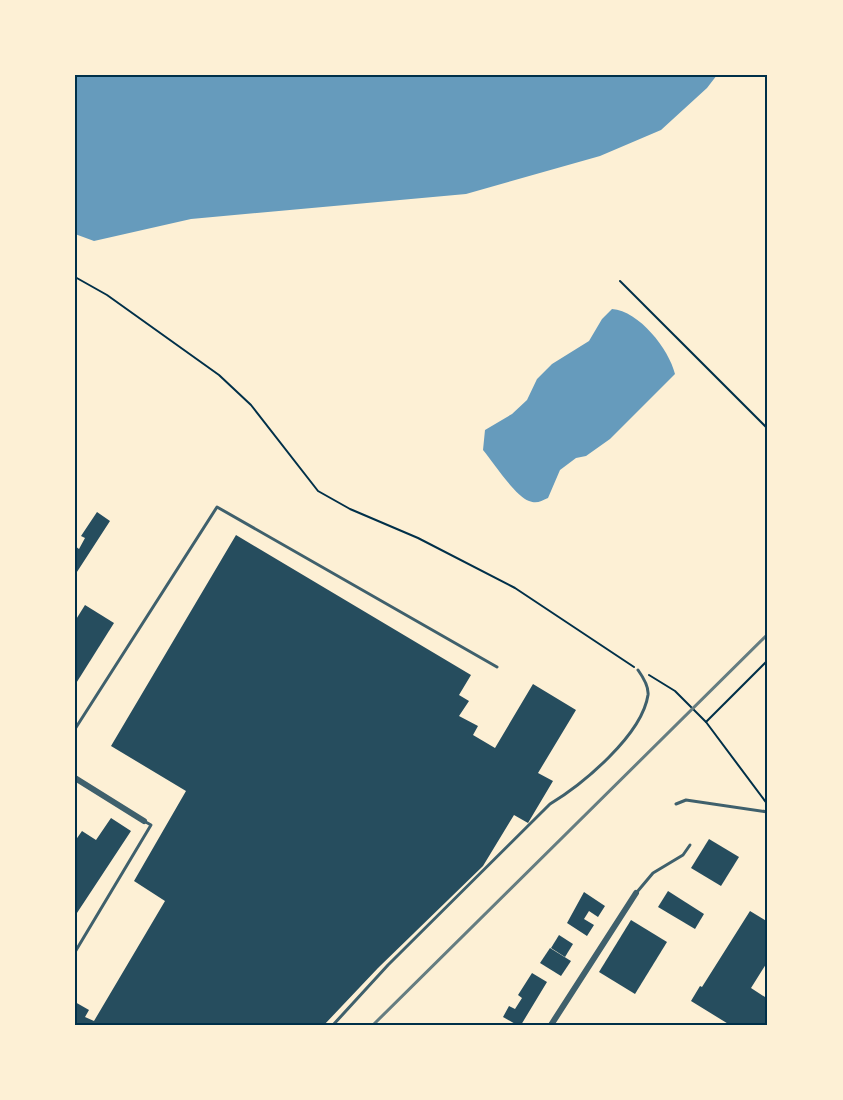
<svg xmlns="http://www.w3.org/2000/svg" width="843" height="1100" font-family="Barlow,sans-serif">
	<rect width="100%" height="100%" fill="#fdf0d5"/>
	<!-- water -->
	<g fill="#669bbc">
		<path d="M 75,75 L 717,75 L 707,88 L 661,130 L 600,156 L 466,194 L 191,219 L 94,241 L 75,234 Z"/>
		<path d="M 612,309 C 639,311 669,349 675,374 L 610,439 L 586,456 L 576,458 L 560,470 L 548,498 C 541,501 537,504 529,501 C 515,496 493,462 483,450 L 485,430 L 512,414 L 527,400 L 537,379 L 552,364 L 589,341 L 602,319 Z"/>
	</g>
	<!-- building -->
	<g fill="#264d5e">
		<path d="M 97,512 L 110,521 L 75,575 L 75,546 L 79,549 L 85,538 L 81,536 Z"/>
		<path d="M 236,535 L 471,675 L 459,695 L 469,701 L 459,716 L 478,726 L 473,735 L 495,748 L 533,684 L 576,710 L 538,773 L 553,781 L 528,823 L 514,815 L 483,866 L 378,968 L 324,1025 L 75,1025 L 75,1002 L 89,1010 L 85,1017 L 94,1021 L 165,901 L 134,881 L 186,791 L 111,746 Z"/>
		<path d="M 85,605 L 114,623 L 75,685 L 75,621 Z"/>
		<path d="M 111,818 L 131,831 L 75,916 L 75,841 L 82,831 L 96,840 Z"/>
		<path d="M 709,839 L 739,857 L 721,886 L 691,868 Z"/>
		<path d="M 668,891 L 704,914 L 695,929 L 658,907 Z"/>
		<path d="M 584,892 L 605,906 L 598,917 L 589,911 L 584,919 L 594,925 L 587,936 L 567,923 Z"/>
		<path d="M 750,911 L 768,922 L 768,961 L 751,988 L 768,999 L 768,1025 L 730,1025 L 691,1001 L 700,986 L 702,987 Z"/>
		<path d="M 631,920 L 667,942 L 635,994 L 599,972 Z"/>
		<path d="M 559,935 L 573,944 L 565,957 L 551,948 Z"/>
		<path d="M 550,948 L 571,961 L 561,976 L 540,963 Z"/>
		<path d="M 532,973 L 547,982 L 521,1025 L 517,1025 L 503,1017 L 509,1006 L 515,1009 L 522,998 L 518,995 Z"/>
	</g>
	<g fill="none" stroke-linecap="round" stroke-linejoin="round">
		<!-- path -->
		<g stroke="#003049" stroke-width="2">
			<path d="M 75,277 L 107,295 L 219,375 L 251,405 L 318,491 L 350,509 L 418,538 L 515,588 L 634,667"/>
			<path d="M 620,281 L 768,429"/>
			<path d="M 649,675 L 675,691 L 706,722 L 768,805"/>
			<path d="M 706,722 L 768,660"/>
		</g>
		<!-- service -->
		<g stroke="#3f606c" stroke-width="3">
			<path d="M 75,729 L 217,507 L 497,667"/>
			<path d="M 676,804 L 686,800 L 768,812"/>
			<path d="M 637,892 L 653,873 L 683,855 L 690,845"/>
			<path d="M 75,952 L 151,825 L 144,821"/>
			<path d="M 333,1025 L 388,965 L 550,804 C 583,784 642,735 648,695 C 649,687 643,677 638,670"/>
		</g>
		<!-- minor -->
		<g stroke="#3f606c" stroke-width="6">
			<path d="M 75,778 L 144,821"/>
			<path d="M 551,1025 L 636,893"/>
		</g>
		<!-- rail -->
		<path stroke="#657d81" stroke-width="3" d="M 373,1025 L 768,634"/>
	</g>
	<!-- border -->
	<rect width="843" height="1100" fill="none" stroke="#fdf0d5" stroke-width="153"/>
	<rect x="76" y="76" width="690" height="948" fill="none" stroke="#003049" stroke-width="2"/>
</svg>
